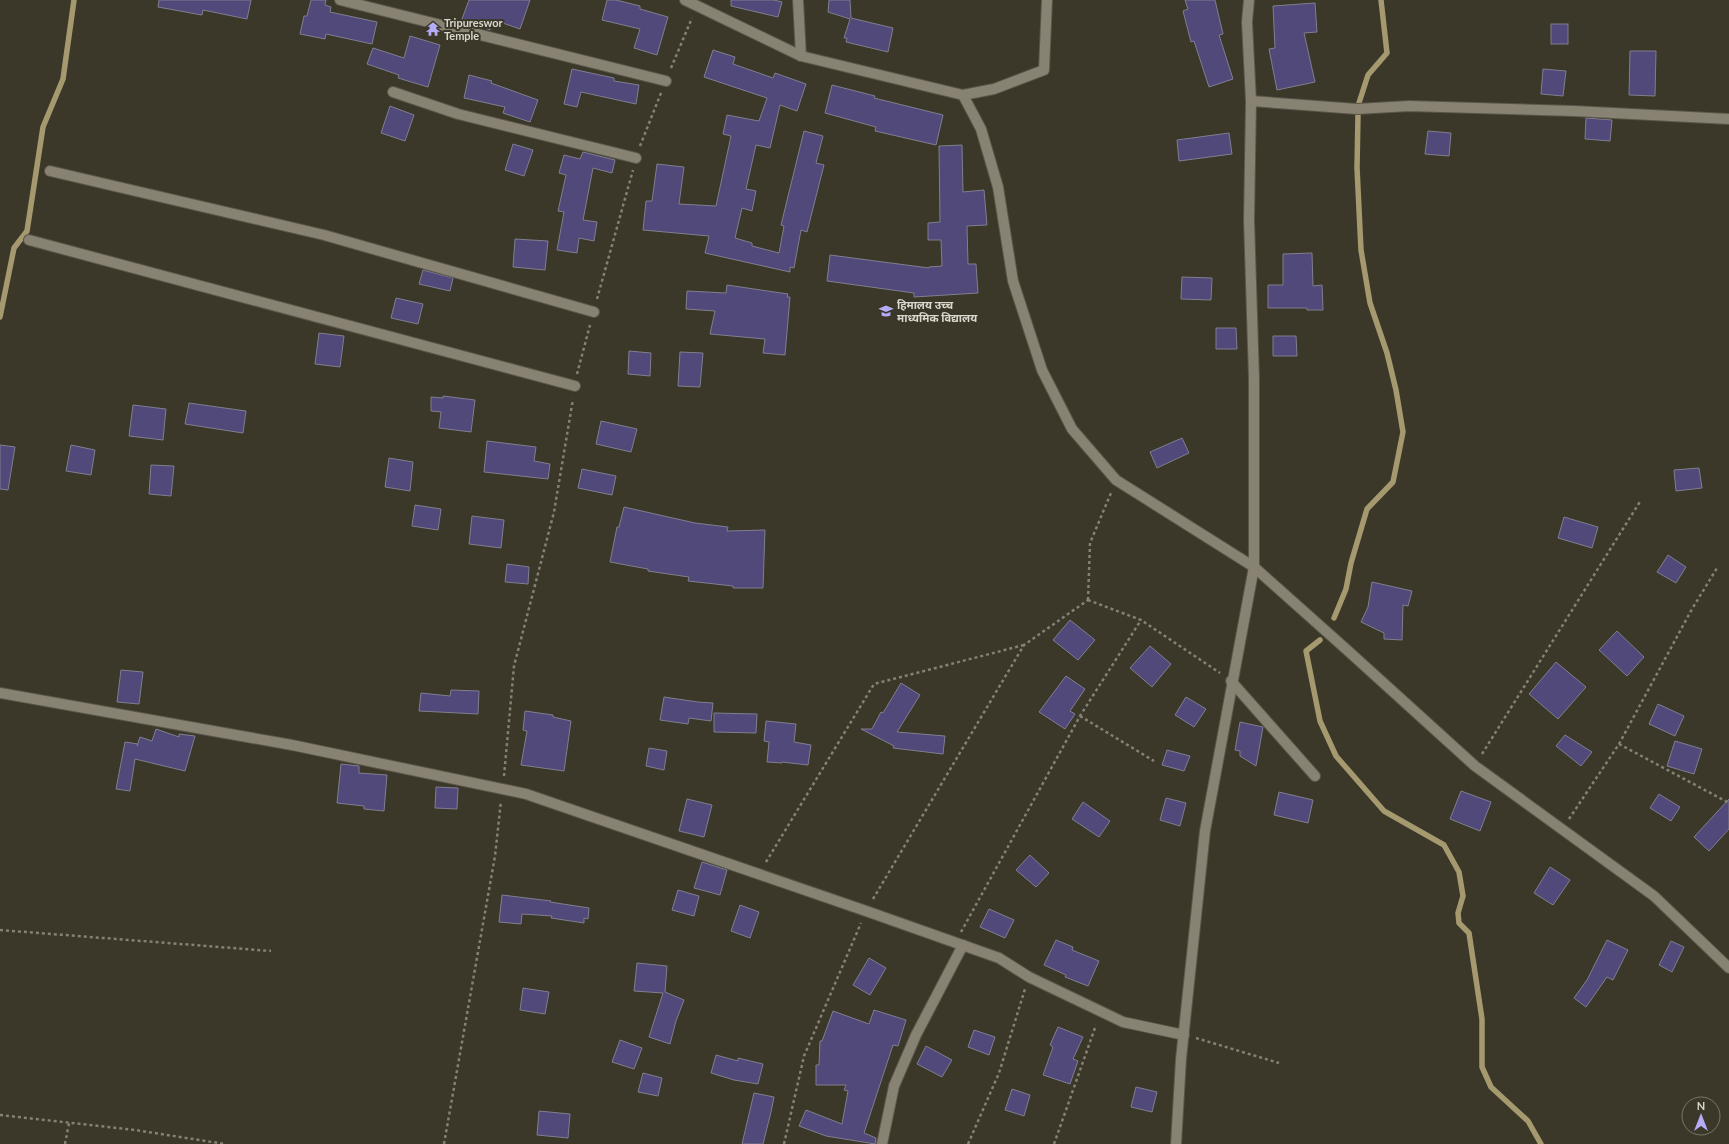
<svg xmlns="http://www.w3.org/2000/svg" width="1729" height="1144" font-family="Lato,'Noto Sans Devanagari',sans-serif">
	<rect width="100%" height="100%" fill="#3b3729"/>
	<g fill="none" stroke-linecap="round" stroke-linejoin="round">
		<!-- stream -->
		<g stroke="#a5996f" stroke-width="5.5">
			<path d="M 0,317 L 14,248 L 27,231 L 43,127 L 63,79 L 74,0"/>
			<path d="M 1334,618 L 1346,589 L 1351,563 L 1367,509 L 1393,482 L 1403,432 L 1396,390 L 1387,353 L 1370,303 L 1361,250 L 1357,168 L 1358,115 L 1357,109 L 1368,75 L 1387,53 L 1381,0"/>
			<path d="M 1320,640 L 1306,651 L 1320,721 L 1336,756 L 1384,811 L 1444,845 L 1459,872 L 1463,896 L 1458,913 L 1459,923 L 1469,933 L 1482,1019 L 1482,1067 L 1491,1087 L 1528,1121 L 1541,1144"/>
		</g>
	</g>
	<!-- building -->
	<g fill="#504979" stroke="#807f8f">
		<path d="M 159,0 L 251,0 L 247,19 L 203,10 L 202,15 L 158,7 Z"/>
		<path d="M 311,0 L 326,0 L 325,5 L 331,7 L 330,12 L 377,22 L 372,44 L 326,34 L 325,39 L 300,34 L 304,16 L 307,16 Z"/>
		<path d="M 469,0 L 530,0 L 520,29 L 494,20 L 490,30 L 462,19 Z"/>
		<path d="M 607,0 L 616,0 L 640,6 L 640,9 L 668,17 L 657,55 L 634,48 L 640,29 L 602,20 Z"/>
		<path d="M 731,0 L 774,0 L 782,2 L 778,17 L 731,6 Z"/>
		<path d="M 829,0 L 850,0 L 851,18 L 893,28 L 888,52 L 846,42 L 847,38 L 844,38 L 850,19 L 828,12 Z"/>
		<path d="M 1185,0 L 1215,0 L 1223,34 L 1219,35 L 1233,79 L 1209,87 L 1194,41 L 1191,42 L 1183,11 L 1188,9 Z"/>
		<path d="M 1315,3 L 1317,32 L 1304,33 L 1315,82 L 1277,90 L 1269,49 L 1275,48 L 1273,6 Z"/>
		<rect x="1551" y="24" width="17" height="20"/>
		<path d="M 410,36 L 440,45 L 428,87 L 398,78 L 399,75 L 367,64 L 373,48 L 404,58 Z"/>
		<path d="M 713,50 L 735,57 L 733,64 L 773,78 L 775,73 L 806,84 L 797,111 L 780,105 L 770,148 L 756,145 L 746,189 L 756,191 L 752,211 L 742,208 L 735,238 L 752,243 L 752,246 L 779,253 L 784,226 L 781,225 L 804,131 L 823,136 L 816,163 L 824,165 L 807,232 L 801,230 L 794,268 L 790,267 L 790,272 L 705,253 L 709,236 L 643,230 L 646,201 L 652,201 L 657,164 L 684,167 L 679,204 L 716,206 L 731,136 L 723,134 L 727,115 L 759,121 L 767,98 L 704,77 Z"/>
		<path d="M 1630,51 L 1656,51 L 1655,96 L 1629,95 Z"/>
		<path d="M 572,69 L 614,78 L 614,81 L 639,85 L 636,104 L 581,92 L 577,107 L 564,104 Z"/>
		<path d="M 1543,69 L 1566,71 L 1563,96 L 1541,94 Z"/>
		<path d="M 469,75 L 492,81 L 491,83 L 538,100 L 530,122 L 503,113 L 505,107 L 464,98 Z"/>
		<path d="M 832,85 L 875,96 L 874,98 L 943,115 L 936,145 L 875,131 L 876,127 L 825,113 Z"/>
		<path d="M 390,106 L 414,115 L 405,141 L 381,133 Z"/>
		<path d="M 1586,118 L 1612,120 L 1610,141 L 1585,139 Z"/>
		<path d="M 1428,131 L 1451,133 L 1449,156 L 1425,154 Z"/>
		<path d="M 1229,133 L 1232,154 L 1179,161 L 1177,140 Z"/>
		<path d="M 513,144 L 533,150 L 524,176 L 505,170 Z"/>
		<path d="M 962,145 L 963,192 L 984,190 L 987,225 L 967,226 L 968,264 L 976,264 L 978,293 L 914,297 L 914,293 L 827,281 L 830,255 L 929,268 L 929,267 L 942,266 L 941,240 L 928,240 L 928,223 L 940,222 L 939,146 Z"/>
		<path d="M 583,152 L 615,160 L 612,173 L 593,168 L 583,220 L 597,222 L 594,241 L 579,238 L 577,253 L 557,250 L 564,212 L 558,211 L 566,175 L 559,173 L 564,155 L 580,159 Z"/>
		<path d="M 515,239 L 548,241 L 545,270 L 513,267 Z"/>
		<path d="M 1312,253 L 1313,286 L 1322,285 L 1323,310 L 1307,310 L 1307,308 L 1268,308 L 1268,285 L 1283,285 L 1283,254 Z"/>
		<path d="M 423,270 L 453,278 L 450,291 L 419,284 Z"/>
		<path d="M 1182,277 L 1212,278 L 1211,300 L 1181,299 Z"/>
		<path d="M 727,285 L 788,294 L 787,297 L 790,297 L 785,355 L 763,353 L 765,339 L 710,334 L 715,311 L 686,309 L 687,291 L 726,293 Z"/>
		<path d="M 396,298 L 423,304 L 418,324 L 391,318 Z"/>
		<path d="M 1216,328 L 1236,328 L 1237,349 L 1216,349 Z"/>
		<path d="M 319,333 L 344,336 L 340,367 L 315,364 Z"/>
		<path d="M 1273,336 L 1296,336 L 1297,356 L 1273,356 Z"/>
		<path d="M 629,351 L 651,353 L 650,376 L 628,374 Z"/>
		<path d="M 680,352 L 703,353 L 700,387 L 678,386 Z"/>
		<path d="M 443,396 L 475,400 L 471,432 L 439,428 L 441,412 L 431,411 L 431,397 L 443,398 Z"/>
		<path d="M 189,403 L 246,411 L 243,433 L 185,424 Z"/>
		<path d="M 133,405 L 166,409 L 163,440 L 129,436 Z"/>
		<path d="M 601,421 L 637,429 L 631,452 L 596,444 Z"/>
		<path d="M 1182,438 L 1189,453 L 1157,468 L 1150,452 Z"/>
		<path d="M 487,441 L 536,447 L 534,461 L 550,464 L 548,479 L 484,472 Z"/>
		<path d="M 0,445 L 15,447 L 8,490 L 0,489 Z"/>
		<path d="M 71,445 L 95,450 L 91,475 L 66,471 Z"/>
		<path d="M 389,458 L 413,462 L 410,491 L 385,487 Z"/>
		<path d="M 151,465 L 174,466 L 171,496 L 149,494 Z"/>
		<path d="M 1699,468 L 1702,488 L 1676,491 L 1674,470 Z"/>
		<path d="M 582,469 L 616,476 L 612,495 L 578,488 Z"/>
		<path d="M 415,505 L 441,509 L 438,530 L 412,526 Z"/>
		<path d="M 624,507 L 695,523 L 728,527 L 727,531 L 765,530 L 763,588 L 733,588 L 733,586 L 688,581 L 689,577 L 648,571 L 648,569 L 610,562 L 617,527 L 619,527 Z"/>
		<path d="M 472,516 L 504,520 L 501,548 L 469,544 Z"/>
		<path d="M 1564,517 L 1598,527 L 1592,548 L 1558,538 Z"/>
		<path d="M 1668,555 L 1686,567 L 1676,583 L 1657,572 Z"/>
		<path d="M 507,564 L 529,567 L 528,584 L 505,582 Z"/>
		<path d="M 1372,582 L 1412,591 L 1408,606 L 1403,605 L 1402,640 L 1384,639 L 1384,633 L 1361,622 L 1368,607 Z"/>
		<path d="M 1070,620 L 1095,640 L 1078,660 L 1053,640 Z"/>
		<path d="M 1617,631 L 1644,657 L 1627,676 L 1599,650 Z"/>
		<path d="M 1150,646 L 1171,664 L 1152,687 L 1130,668 Z"/>
		<path d="M 1556,662 L 1586,687 L 1558,719 L 1529,694 Z"/>
		<path d="M 121,670 L 143,672 L 139,704 L 117,702 Z"/>
		<path d="M 1066,676 L 1085,689 L 1070,711 L 1075,714 L 1065,729 L 1039,712 Z"/>
		<path d="M 901,683 L 920,695 L 897,732 L 945,736 L 943,754 L 893,748 L 894,746 L 861,729 L 872,729 L 881,712 L 883,713 Z"/>
		<path d="M 451,690 L 479,691 L 478,714 L 419,711 L 421,693 L 450,696 Z"/>
		<path d="M 664,697 L 698,702 L 713,703 L 711,721 L 689,718 L 688,724 L 660,720 Z"/>
		<path d="M 1186,697 L 1206,709 L 1194,727 L 1175,715 Z"/>
		<path d="M 1658,704 L 1684,716 L 1675,736 L 1649,724 Z"/>
		<path d="M 525,711 L 553,715 L 553,717 L 571,721 L 564,771 L 521,765 L 527,731 L 523,730 Z"/>
		<path d="M 714,713 L 757,714 L 756,733 L 714,732 Z"/>
		<path d="M 766,721 L 796,724 L 794,742 L 811,745 L 808,765 L 782,762 L 782,763 L 767,762 L 769,742 L 764,741 Z"/>
		<path d="M 1240,722 L 1263,727 L 1256,766 L 1240,756 L 1240,751 L 1235,750 Z"/>
		<path d="M 156,729 L 179,737 L 179,734 L 195,736 L 185,771 L 135,759 L 130,791 L 116,789 L 125,742 L 138,744 L 137,746 L 140,737 L 152,741 Z"/>
		<path d="M 1565,735 L 1592,752 L 1581,766 L 1556,746 Z"/>
		<path d="M 1675,741 L 1702,749 L 1694,774 L 1667,766 Z"/>
		<path d="M 649,748 L 667,751 L 664,770 L 646,766 Z"/>
		<path d="M 1167,750 L 1190,756 L 1184,771 L 1162,765 Z"/>
		<path d="M 341,764 L 359,766 L 359,773 L 387,775 L 384,811 L 364,809 L 364,806 L 337,803 Z"/>
		<path d="M 436,787 L 458,788 L 457,809 L 435,808 Z"/>
		<path d="M 1461,791 L 1491,802 L 1480,831 L 1450,819 Z"/>
		<path d="M 1279,792 L 1313,800 L 1308,823 L 1274,815 Z"/>
		<path d="M 1659,794 L 1680,807 L 1671,821 L 1650,808 Z"/>
		<path d="M 1166,798 L 1186,803 L 1180,826 L 1160,820 Z"/>
		<path d="M 687,799 L 712,805 L 704,837 L 679,831 Z"/>
		<path d="M 1729,799 L 1729,829 L 1709,851 L 1694,837 Z"/>
		<path d="M 1083,802 L 1110,821 L 1099,837 L 1072,819 Z"/>
		<path d="M 1030,855 L 1049,873 L 1036,887 L 1016,870 Z"/>
		<path d="M 702,862 L 727,870 L 720,895 L 694,888 Z"/>
		<path d="M 1550,867 L 1570,880 L 1553,905 L 1534,893 Z"/>
		<path d="M 678,890 L 699,896 L 694,916 L 672,910 Z"/>
		<path d="M 502,895 L 551,901 L 550,902 L 589,908 L 588,919 L 584,918 L 584,923 L 551,918 L 552,916 L 522,914 L 521,924 L 499,922 Z"/>
		<path d="M 740,905 L 759,912 L 750,938 L 731,931 Z"/>
		<path d="M 989,909 L 1014,920 L 1005,938 L 980,927 Z"/>
		<path d="M 1056,940 L 1073,947 L 1072,950 L 1099,961 L 1088,986 L 1065,977 L 1066,975 L 1044,965 Z"/>
		<path d="M 1607,940 L 1628,950 L 1613,980 L 1607,977 L 1586,1007 L 1574,998 L 1587,980 Z"/>
		<path d="M 1671,941 L 1684,947 L 1672,972 L 1659,965 Z"/>
		<path d="M 869,958 L 886,968 L 870,995 L 853,985 Z"/>
		<path d="M 637,963 L 667,966 L 665,992 L 684,1000 L 676,1021 L 670,1044 L 649,1037 L 663,993 L 634,991 Z"/>
		<path d="M 523,988 L 549,992 L 545,1014 L 520,1010 Z"/>
		<path d="M 874,1010 L 906,1020 L 898,1046 L 893,1045 L 864,1133 L 876,1138 L 875,1144 L 826,1136 L 799,1126 L 806,1110 L 842,1124 L 848,1091 L 844,1090 L 846,1085 L 816,1085 L 816,1065 L 819,1065 L 820,1041 L 822,1041 L 833,1011 L 869,1024 Z"/>
		<path d="M 1058,1027 L 1083,1037 L 1073,1059 L 1078,1061 L 1070,1084 L 1043,1075 L 1053,1047 L 1050,1045 Z"/>
		<path d="M 974,1030 L 995,1037 L 989,1055 L 968,1047 Z"/>
		<path d="M 620,1040 L 642,1048 L 634,1069 L 612,1062 Z"/>
		<path d="M 926,1046 L 952,1060 L 942,1077 L 917,1064 Z"/>
		<path d="M 716,1055 L 738,1061 L 738,1058 L 763,1064 L 758,1084 L 734,1080 L 711,1073 Z"/>
		<path d="M 643,1073 L 662,1078 L 658,1096 L 638,1092 Z"/>
		<path d="M 1136,1087 L 1157,1092 L 1152,1112 L 1131,1107 Z"/>
		<path d="M 1012,1089 L 1030,1095 L 1024,1116 L 1005,1110 Z"/>
		<path d="M 754,1093 L 774,1097 L 771,1112 L 763,1144 L 742,1144 Z"/>
		<path d="M 539,1111 L 570,1114 L 568,1138 L 537,1135 Z"/>
	</g>
	<g fill="none" stroke-linecap="round" stroke-linejoin="round">
		<defs>
			<g id="minor">
				<path d="M 340,0 L 666,81"/>
				<path d="M 685,0 L 801,56 L 963,95 L 981,129 L 998,187 L 1013,281 L 1042,370 L 1072,429 L 1116,480 L 1254,567 L 1346,649 L 1475,766 L 1654,896 L 1729,968"/>
				<path d="M 798,0 L 801,56"/>
				<path d="M 393,92 L 458,114 L 636,158"/>
				<path d="M 963,95 L 994,89 L 1044,70 L 1047,0"/>
				<path d="M 1251,101 L 1357,109 L 1409,106 L 1574,111 L 1729,119"/>
				<path d="M 50,171 L 324,235 L 594,312"/>
				<path d="M 29,240 L 575,386"/>
				<path d="M 1231,681 L 1315,776"/>
				<path d="M 0,693 L 292,745 L 526,794 L 866,911 L 999,958 L 1029,977 L 1123,1022 L 1184,1035"/>
				<path d="M 882,1144 L 894,1086 L 916,1035 L 963,945"/>
				<path d="M 1176,1144 L 1181,1059 L 1205,831 L 1254,567 L 1254,378 L 1249,220 L 1251,101 L 1247,22 L 1249,0"/>
			</g>
		</defs>
		<!-- minor casing -->
		<use href="#minor" stroke="#59564a" stroke-width="12"/>
		<!-- path -->
		<g stroke="#848175" stroke-width="2.5" stroke-dasharray="3 3" stroke-linecap="butt">
			<path d="M 671,68 L 692,18"/>
			<path d="M 640,146 L 661,93"/>
			<path d="M 597,299 L 633,170"/>
			<path d="M 577,374 L 590,325"/>
			<path d="M 1088,600 L 1141,620 L 1220,673"/>
			<path d="M 1088,600 L 1090,543 L 1111,493"/>
			<path d="M 1080,716 L 1154,761"/>
			<path d="M 1619,744 L 1729,803"/>
			<path d="M 1482,754 L 1641,500"/>
			<path d="M 504,776 L 514,666 L 554,512 L 573,399"/>
			<path d="M 1569,819 L 1619,744 L 1692,609 L 1717,568"/>
			<path d="M 766,862 L 874,684 L 1024,645"/>
			<path d="M 873,899 L 1024,645 L 1088,600"/>
			<path d="M 0,930 L 271,951"/>
			<path d="M 961,932 L 1080,716 L 1141,620"/>
			<path d="M 1196,1038 L 1279,1063"/>
			<path d="M 0,1115 L 135,1130 L 225,1144"/>
			<path d="M 65,1144 L 69,1123"/>
			<path d="M 444,1144 L 495,856 L 501,801"/>
			<path d="M 784,1144 L 804,1056 L 861,923"/>
			<path d="M 968,1144 L 999,1073 L 1025,989"/>
			<path d="M 1054,1144 L 1096,1025"/>
		</g>
		<!-- minor -->
		<use href="#minor" stroke="#878272" stroke-width="10"/>
	</g>
	<!-- icons -->
	<defs>
		<symbol id="temple-bare" viewBox="-9 -9 18 18"><path d="M0-6L5-2H3V0L6.5 2.5H4V6H1.5V3h-3V6H-4V2.5H-6.5L-3 0V-2H-5Z" fill="#b5acf8" stroke="#3b3729" stroke-width="2.5" paint-order="stroke"/></symbol>
		<symbol id="school-bare" viewBox="-9 -9 18 18"><path d="M0-5L7-2L0 1L-7-2ZM-4 1L0 2.5L4 1V4Q0 6-4 4Z" fill="#b5acf8" stroke="#3b3729" stroke-width="2.5" paint-order="stroke"/></symbol>
	</defs>
	<g fill-rule="evenodd">
		<use href="#temple-bare" x="423" y="19" width="20" height="20"/>
		<use href="#school-bare" x="876" y="301" width="20" height="20"/>
	</g>
	<g text-anchor="middle" stroke-width="4" stroke-linejoin="round" paint-order="stroke">
		<!-- poi labels -->
		<g font-size="11" font-weight="bold" fill="#d9d7ce" stroke="#3b3729" text-anchor="start">
			<text x="444" y="27">Tripureswor<tspan x="444" dy="13">Temple</tspan></text>
			<text x="897" y="309">हिमालय उच्च<tspan x="897" dy="13">माध्यमिक विद्यालय</tspan></text>
		</g>
	</g>
	<!-- north arrow -->
	<g transform="translate(1701 1116)"><circle r="19" fill="#3b3729" stroke="#7a776b"/>
	<path d="M0-3L7 15L0 10L-7 15Z" fill="#b5acf8"/>
	<text y="-6" font-size="11" font-weight="bold" text-anchor="middle" fill="#d9d7ce">N</text>
	</g>
</svg>
